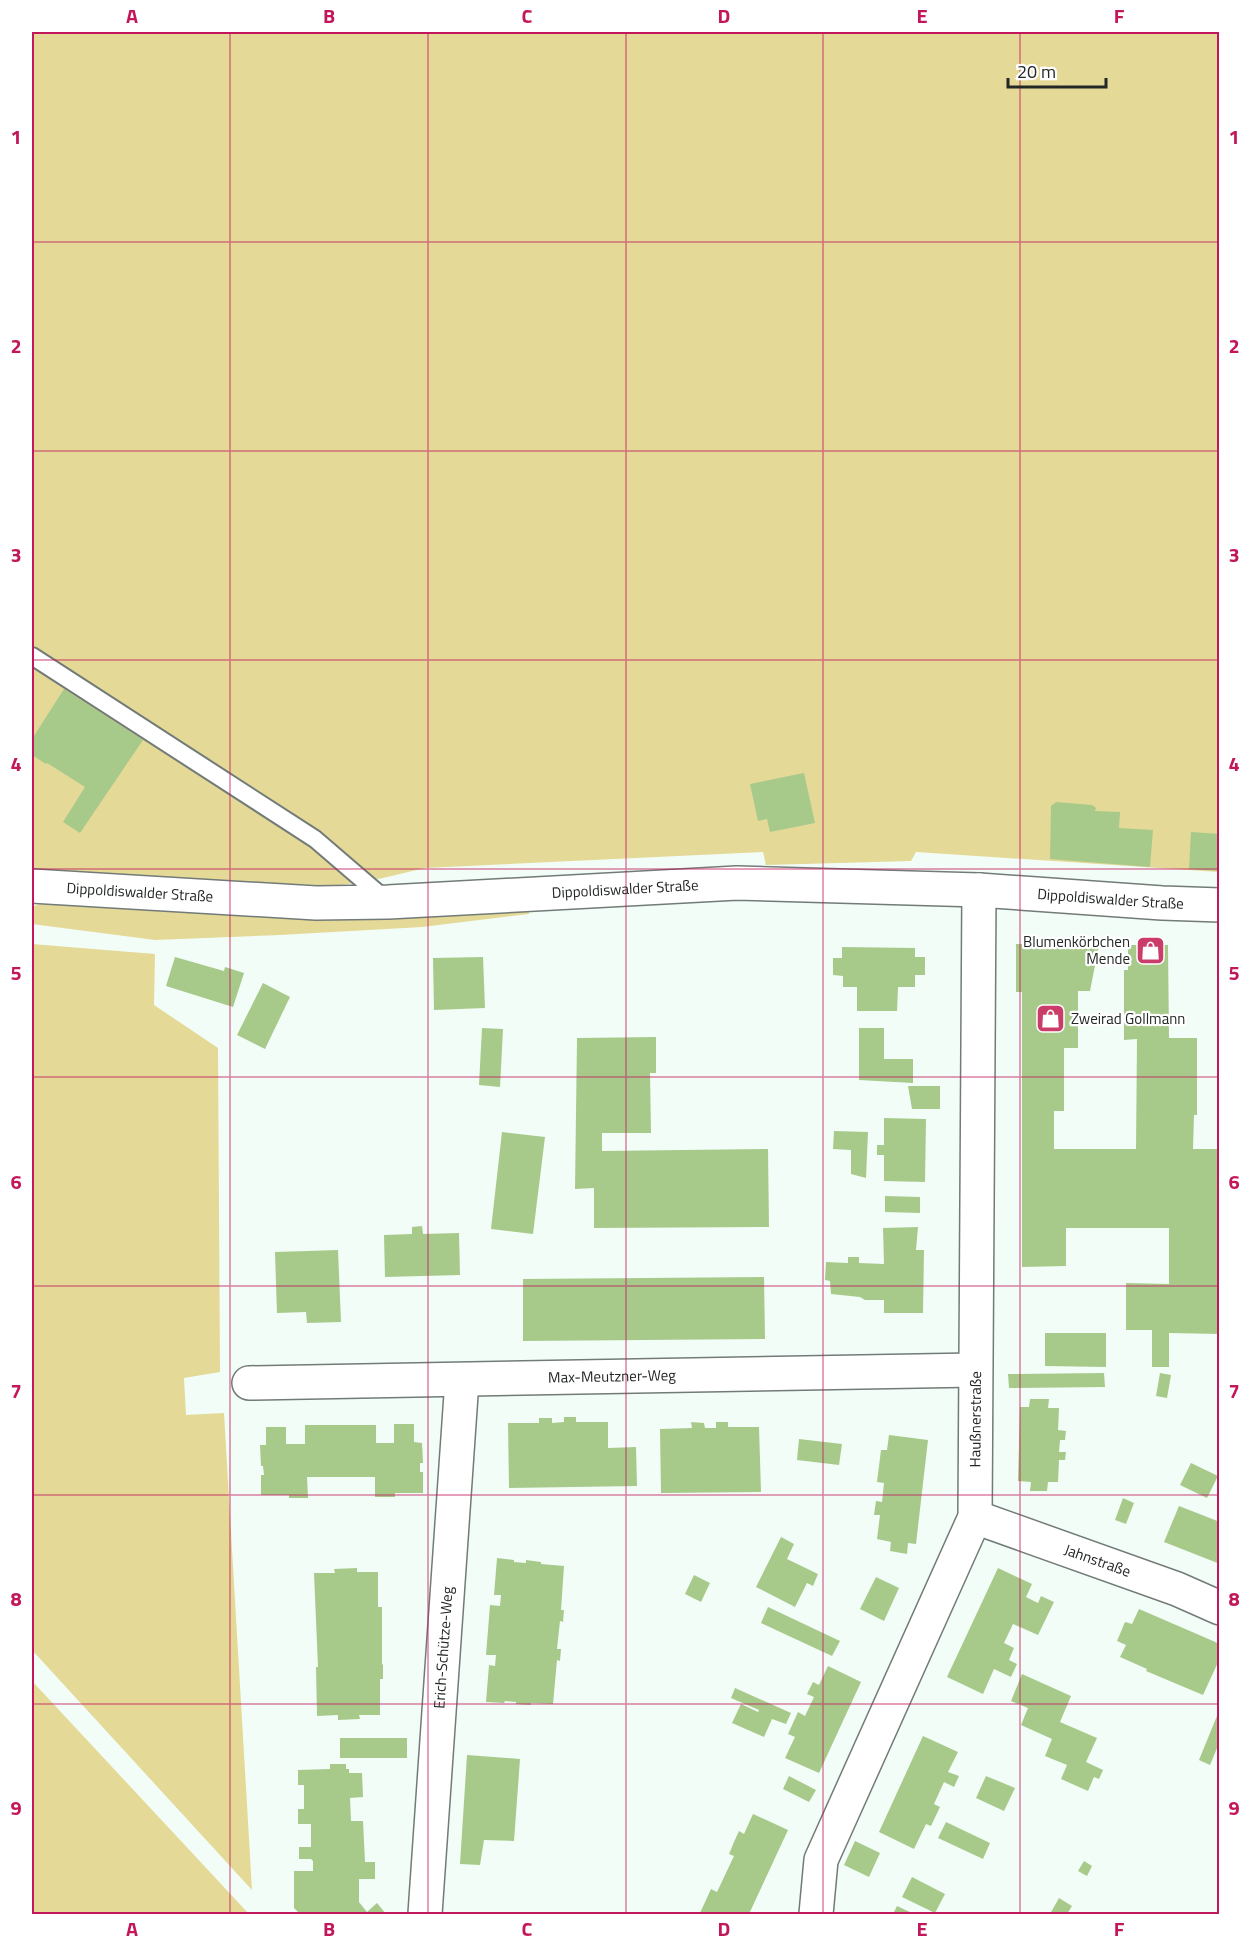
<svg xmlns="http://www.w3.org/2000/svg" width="1251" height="1946" font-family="'Titillium Web',sans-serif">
	<rect width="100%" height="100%" fill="#f2fdf7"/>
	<!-- green -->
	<g fill="#e4d997">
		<path d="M 32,32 L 1219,32 L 1219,872 L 916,852 L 911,861 L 766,865 L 763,852 L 425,868 L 383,878 L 336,886 L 32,872 Z"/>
		<path d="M 51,900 L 316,917 L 422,917 L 525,911 L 529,912 L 529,914 L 422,927 L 280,935 L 155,940 L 32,924 L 32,907 Z"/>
		<path d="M 32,944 L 155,954 L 154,1005 L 218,1048 L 220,1372 L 184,1378 L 186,1415 L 224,1413 L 252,1890 L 32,1650 Z"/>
		<path d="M 32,1681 L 249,1914 L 32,1914 Z"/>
	</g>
	<!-- building -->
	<g fill="#a7ca8b">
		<path d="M 64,689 L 143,740 L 80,833 L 63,822 L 85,787 L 47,763 L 46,764 L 32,755 L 32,739 Z"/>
		<path d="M 804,773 L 815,823 L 770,832 L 767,819 L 758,821 L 750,784 Z"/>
		<path d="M 1056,802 L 1092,805 L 1096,808 L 1095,811 L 1120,812 L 1119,828 L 1153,830 L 1150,867 L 1050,859 L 1051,806 Z"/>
		<path d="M 1191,832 L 1220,834 L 1220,871 L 1189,869 Z"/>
		<path d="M 1016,944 L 1099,945 L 1090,991 L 1078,991 L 1078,1048 L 1064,1048 L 1064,1111 L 1054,1111 L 1054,1149 L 1136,1149 L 1137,1039 L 1124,1040 L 1124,970 L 1128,970 L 1128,945 L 1168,945 L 1169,1038 L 1197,1038 L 1197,1115 L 1194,1115 L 1193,1149 L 1220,1149 L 1220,1334 L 1169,1333 L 1169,1367 L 1152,1367 L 1152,1330 L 1126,1330 L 1126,1283 L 1169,1284 L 1169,1228 L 1066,1228 L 1066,1266 L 1022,1267 L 1022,992 L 1016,992 Z"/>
		<path d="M 842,947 L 915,948 L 915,957 L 925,957 L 925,975 L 915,975 L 915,987 L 898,987 L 897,1011 L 857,1011 L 857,987 L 843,987 L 843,976 L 833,975 L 833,958 L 842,958 Z"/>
		<path d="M 175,957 L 224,971 L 225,967 L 244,973 L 233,1007 L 166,986 Z"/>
		<path d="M 483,957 L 485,1008 L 434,1010 L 433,958 Z"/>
		<path d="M 263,983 L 290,997 L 265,1049 L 237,1035 Z"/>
		<path d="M 482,1028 L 503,1029 L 500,1087 L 479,1085 Z"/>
		<path d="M 859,1028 L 884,1028 L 884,1059 L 913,1059 L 913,1083 L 859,1080 Z"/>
		<path d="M 656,1037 L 656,1073 L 650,1073 L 651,1133 L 602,1133 L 602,1151 L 768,1149 L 769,1227 L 594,1228 L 594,1188 L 575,1189 L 577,1038 Z"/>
		<path d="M 908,1086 L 940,1086 L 940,1109 L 912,1109 Z"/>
		<path d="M 884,1118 L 926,1119 L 925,1182 L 884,1181 L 884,1155 L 877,1155 L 877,1145 L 884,1145 Z"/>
		<path d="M 834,1131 L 868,1132 L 866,1178 L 851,1174 L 851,1150 L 833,1149 Z"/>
		<path d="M 502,1132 L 545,1137 L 533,1234 L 491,1229 Z"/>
		<path d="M 885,1196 L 920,1197 L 920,1213 L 885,1212 Z"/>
		<path d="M 422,1226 L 423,1234 L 459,1233 L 460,1275 L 385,1277 L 384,1235 L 412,1234 L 412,1227 Z"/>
		<path d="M 918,1227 L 916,1250 L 924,1250 L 923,1313 L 884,1313 L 884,1300 L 865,1300 L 860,1297 L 831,1294 L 830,1281 L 825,1280 L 826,1262 L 848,1263 L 848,1257 L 859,1257 L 859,1263 L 884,1264 L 883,1228 Z"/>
		<path d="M 338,1250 L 341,1322 L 307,1323 L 306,1312 L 277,1313 L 275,1252 Z"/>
		<path d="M 764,1277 L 765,1339 L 523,1341 L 523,1279 Z"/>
		<path d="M 1045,1333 L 1106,1333 L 1106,1367 L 1045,1366 Z"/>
		<path d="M 1104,1373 L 1105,1387 L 1009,1388 L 1008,1374 Z"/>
		<path d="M 1160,1373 L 1171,1375 L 1167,1398 L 1156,1396 Z"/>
		<path d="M 1030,1399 L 1049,1399 L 1048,1408 L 1059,1408 L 1058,1430 L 1066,1431 L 1065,1440 L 1060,1440 L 1059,1452 L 1066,1452 L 1065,1460 L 1059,1460 L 1058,1482 L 1048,1482 L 1047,1491 L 1030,1491 L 1031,1482 L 1018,1481 L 1020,1407 L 1029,1407 Z"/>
		<path d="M 564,1417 L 576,1417 L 576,1422 L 608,1422 L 608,1448 L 636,1447 L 637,1486 L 509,1488 L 508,1423 L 539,1423 L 539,1418 L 552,1418 L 552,1423 L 564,1422 Z"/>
		<path d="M 691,1422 L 704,1423 L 705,1428 L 716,1428 L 716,1422 L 728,1422 L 728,1427 L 759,1427 L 761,1492 L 661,1493 L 660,1429 L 692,1428 Z"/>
		<path d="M 394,1424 L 414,1424 L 414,1442 L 422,1443 L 423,1463 L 420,1463 L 420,1472 L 423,1472 L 423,1493 L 395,1493 L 395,1497 L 375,1497 L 375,1477 L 307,1477 L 308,1498 L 289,1498 L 289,1495 L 261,1495 L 261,1475 L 264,1475 L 263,1466 L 261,1466 L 260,1445 L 266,1445 L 266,1427 L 286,1427 L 286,1444 L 305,1444 L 305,1425 L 376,1425 L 376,1443 L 394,1443 Z"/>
		<path d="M 889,1435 L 928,1440 L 916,1544 L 908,1543 L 907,1554 L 890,1551 L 891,1542 L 877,1539 L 880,1515 L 874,1515 L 876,1501 L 882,1502 L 884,1483 L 877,1482 L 881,1450 L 887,1450 Z"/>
		<path d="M 799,1439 L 842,1444 L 839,1465 L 797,1460 Z"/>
		<path d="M 1191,1463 L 1218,1476 L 1207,1498 L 1180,1485 Z"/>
		<path d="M 1123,1498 L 1134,1503 L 1126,1524 L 1115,1520 Z"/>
		<path d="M 1179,1506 L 1220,1522 L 1220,1564 L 1164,1542 Z"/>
		<path d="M 781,1537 L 794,1544 L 787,1559 L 818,1574 L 813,1586 L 807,1583 L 795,1607 L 756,1587 Z"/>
		<path d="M 497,1558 L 514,1560 L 514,1562 L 526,1563 L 526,1560 L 541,1562 L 541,1564 L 564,1566 L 561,1610 L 564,1610 L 563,1622 L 560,1621 L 557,1649 L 561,1649 L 560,1661 L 557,1660 L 553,1704 L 531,1703 L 531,1705 L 516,1704 L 516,1702 L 505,1701 L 504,1703 L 486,1702 L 489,1665 L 495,1666 L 496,1655 L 486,1655 L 490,1605 L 500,1606 L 501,1595 L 494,1595 Z"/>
		<path d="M 357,1568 L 357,1572 L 378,1572 L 378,1607 L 382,1607 L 382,1665 L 383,1664 L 383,1679 L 380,1679 L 380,1715 L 359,1715 L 360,1719 L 338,1720 L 338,1715 L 317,1716 L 316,1667 L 318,1667 L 314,1573 L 335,1573 L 334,1569 Z"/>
		<path d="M 998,1568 L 1032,1584 L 1026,1597 L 1038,1603 L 1041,1596 L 1054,1602 L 1038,1635 L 1013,1624 L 1004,1643 L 1014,1648 L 1009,1660 L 1017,1664 L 1011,1677 L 994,1669 L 983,1694 L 947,1677 Z"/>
		<path d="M 694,1575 L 710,1583 L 701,1602 L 685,1594 Z"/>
		<path d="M 876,1577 L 899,1588 L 884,1621 L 860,1609 Z"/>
		<path d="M 768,1607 L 840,1641 L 832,1656 L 761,1623 Z"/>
		<path d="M 1139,1609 L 1220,1644 L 1220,1658 L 1203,1695 L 1146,1671 L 1147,1669 L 1120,1657 L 1126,1645 L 1117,1641 L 1125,1622 L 1132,1624 Z"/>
		<path d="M 828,1666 L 861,1682 L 819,1773 L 785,1758 L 795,1737 L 788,1734 L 798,1712 L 805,1716 L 814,1697 L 807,1694 L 813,1682 L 819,1685 Z"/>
		<path d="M 1022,1674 L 1071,1696 L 1060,1722 L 1097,1738 L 1086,1762 L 1103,1770 L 1099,1779 L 1094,1777 L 1088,1791 L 1061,1779 L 1067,1765 L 1045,1756 L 1052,1739 L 1021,1725 L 1028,1708 L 1011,1701 Z"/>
		<path d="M 735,1688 L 791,1713 L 786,1724 L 772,1719 L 764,1737 L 732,1723 L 741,1704 L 758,1712 L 759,1710 L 731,1698 Z"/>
		<path d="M 1219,1711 L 1220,1741 L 1210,1765 L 1199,1760 Z"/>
		<path d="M 923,1736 L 958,1752 L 948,1772 L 959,1776 L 954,1787 L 944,1782 L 934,1804 L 940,1807 L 931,1826 L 926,1824 L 914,1849 L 879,1832 Z"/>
		<rect x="340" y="1738" width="67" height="20"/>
		<path d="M 467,1755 L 520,1759 L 514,1841 L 484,1840 L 480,1865 L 460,1864 Z"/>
		<path d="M 330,1764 L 346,1764 L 346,1769 L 349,1769 L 349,1773 L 362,1773 L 363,1797 L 350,1798 L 351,1821 L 363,1821 L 365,1862 L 375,1862 L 375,1879 L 359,1879 L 359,1902 L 367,1912 L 377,1903 L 386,1914 L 300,1914 L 294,1908 L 294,1871 L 313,1871 L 313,1861 L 311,1859 L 299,1859 L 299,1847 L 311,1847 L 311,1824 L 298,1824 L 298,1809 L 304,1809 L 304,1785 L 298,1785 L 298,1770 L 330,1769 Z"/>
		<path d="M 789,1776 L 816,1790 L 809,1802 L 783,1789 Z"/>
		<path d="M 986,1776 L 1015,1788 L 1004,1811 L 976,1798 Z"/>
		<path d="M 753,1814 L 788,1830 L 749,1914 L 704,1914 L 700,1913 L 711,1889 L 717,1892 L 734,1856 L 729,1854 L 734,1842 L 739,1831 L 744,1834 Z"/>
		<path d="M 946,1822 L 990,1843 L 983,1859 L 938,1838 Z"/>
		<path d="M 855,1841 L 880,1853 L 869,1877 L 844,1865 Z"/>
		<path d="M 1084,1861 L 1092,1866 L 1087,1876 L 1078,1871 Z"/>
		<path d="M 912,1877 L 945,1894 L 935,1913 L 902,1897 Z"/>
		<path d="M 1059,1898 L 1072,1906 L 1067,1914 L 1050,1914 Z"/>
		<path d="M 897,1906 L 914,1914 L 893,1914 Z"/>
	</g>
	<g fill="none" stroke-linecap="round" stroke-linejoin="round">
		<defs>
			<path id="service" d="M 32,656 L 315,839 L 386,900"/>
			<g id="minor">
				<path id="s1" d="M 249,1383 L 975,1370"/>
				<path id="s2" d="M 975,1517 L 1177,1589 L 1220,1608"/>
				<path id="s3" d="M 425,1914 L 462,1380"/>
				<path id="s4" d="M 816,1914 L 821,1860 L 975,1517 L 979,890"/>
			</g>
			<g id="tertiary">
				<path id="s5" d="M 32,886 L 316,903 L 388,902 L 737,883 L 979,890 L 1162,903 L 1220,905"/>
			</g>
		</defs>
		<!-- service casing -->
		<use href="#service" stroke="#727b77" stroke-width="20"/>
		<!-- minor casing -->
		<use href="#minor" stroke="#727b77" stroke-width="36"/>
		<!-- tertiary casing -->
		<use href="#tertiary" stroke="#727b77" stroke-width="36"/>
		<!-- service -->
		<use href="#service" stroke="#fff" stroke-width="16"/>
		<!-- minor -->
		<use href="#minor" stroke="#fff" stroke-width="33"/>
		<!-- tertiary -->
		<use href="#tertiary" stroke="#fff" stroke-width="33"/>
	</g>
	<!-- grid -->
	<path fill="none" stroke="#c2185b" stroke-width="1.5" stroke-opacity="0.55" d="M 230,32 L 230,1914M 428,32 L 428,1914M 626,32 L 626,1914M 823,32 L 823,1914M 1020,32 L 1020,1914M 32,242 L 1220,242M 32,451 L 1220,451M 32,660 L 1220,660M 32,869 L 1220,869M 32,1077 L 1220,1077M 32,1286 L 1220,1286M 32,1495 L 1220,1495M 32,1704 L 1220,1704"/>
	<!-- icons -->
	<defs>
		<symbol id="shop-square" viewBox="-11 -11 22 22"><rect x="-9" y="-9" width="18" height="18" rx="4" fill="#cb3d69" stroke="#fff"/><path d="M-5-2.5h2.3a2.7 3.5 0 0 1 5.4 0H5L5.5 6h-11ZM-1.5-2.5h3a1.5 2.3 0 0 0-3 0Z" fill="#fff"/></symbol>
	</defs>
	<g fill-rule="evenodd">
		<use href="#shop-square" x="1134" y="934" width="33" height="33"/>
		<use href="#shop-square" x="1034" y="1002" width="33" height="33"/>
	</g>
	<g text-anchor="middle" stroke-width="4.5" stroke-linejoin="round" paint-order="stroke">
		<!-- street labels -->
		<g font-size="15" fill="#232725" stroke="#fff">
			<text dy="5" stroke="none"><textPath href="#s5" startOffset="594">Dippoldiswalder Straße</textPath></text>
			<text dy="5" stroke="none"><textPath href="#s5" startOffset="108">Dippoldiswalder Straße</textPath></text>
			<text dy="5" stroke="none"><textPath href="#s5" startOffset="1080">Dippoldiswalder Straße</textPath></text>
			<text dy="5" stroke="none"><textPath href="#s1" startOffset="363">Max-Meutzner-Weg</textPath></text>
			<text dy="5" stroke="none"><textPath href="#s4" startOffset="528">Haußnerstraße</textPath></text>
			<text dy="5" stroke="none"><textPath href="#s2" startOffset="130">Jahnstraße</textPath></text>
			<text dy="5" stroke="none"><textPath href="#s3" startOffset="267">Erich-Schütze-Weg</textPath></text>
		</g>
		<!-- poi labels -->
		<g font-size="15" fill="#232725" stroke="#fff" text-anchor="end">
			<text x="1130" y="947">Blumenkörbchen<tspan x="1130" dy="17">Mende</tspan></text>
			<text x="1071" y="1024" text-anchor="start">Zweirad Gollmann</text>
		</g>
	</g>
	<!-- border -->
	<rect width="1251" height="1946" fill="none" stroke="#ffffff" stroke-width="66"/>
	<!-- scale -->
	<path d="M1008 78v9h98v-9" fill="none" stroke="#232725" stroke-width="3"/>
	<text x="1017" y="78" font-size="18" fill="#232725" stroke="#ffffff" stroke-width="4.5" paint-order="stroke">20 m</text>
	<rect x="33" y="33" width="1185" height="1880" fill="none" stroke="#c2185b" stroke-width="2"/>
	<g font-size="20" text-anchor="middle" font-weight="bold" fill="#c2185b">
		<text x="132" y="23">A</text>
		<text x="329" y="23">B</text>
		<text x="527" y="23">C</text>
		<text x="724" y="23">D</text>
		<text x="922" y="23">E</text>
		<text x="1119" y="23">F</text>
		<text x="16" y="144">1</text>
		<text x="1234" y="144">1</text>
		<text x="16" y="353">2</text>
		<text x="1234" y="353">2</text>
		<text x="16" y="562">3</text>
		<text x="1234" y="562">3</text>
		<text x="16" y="771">4</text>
		<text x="1234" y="771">4</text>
		<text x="16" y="980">5</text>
		<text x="1234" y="980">5</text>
		<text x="16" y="1189">6</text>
		<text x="1234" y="1189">6</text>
		<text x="16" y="1398">7</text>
		<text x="1234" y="1398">7</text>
		<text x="16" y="1606">8</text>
		<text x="1234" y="1606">8</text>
		<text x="16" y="1815">9</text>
		<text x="1234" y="1815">9</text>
		<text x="132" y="1936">A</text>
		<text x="329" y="1936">B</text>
		<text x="527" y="1936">C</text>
		<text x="724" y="1936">D</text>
		<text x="922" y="1936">E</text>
		<text x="1119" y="1936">F</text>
	</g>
</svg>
